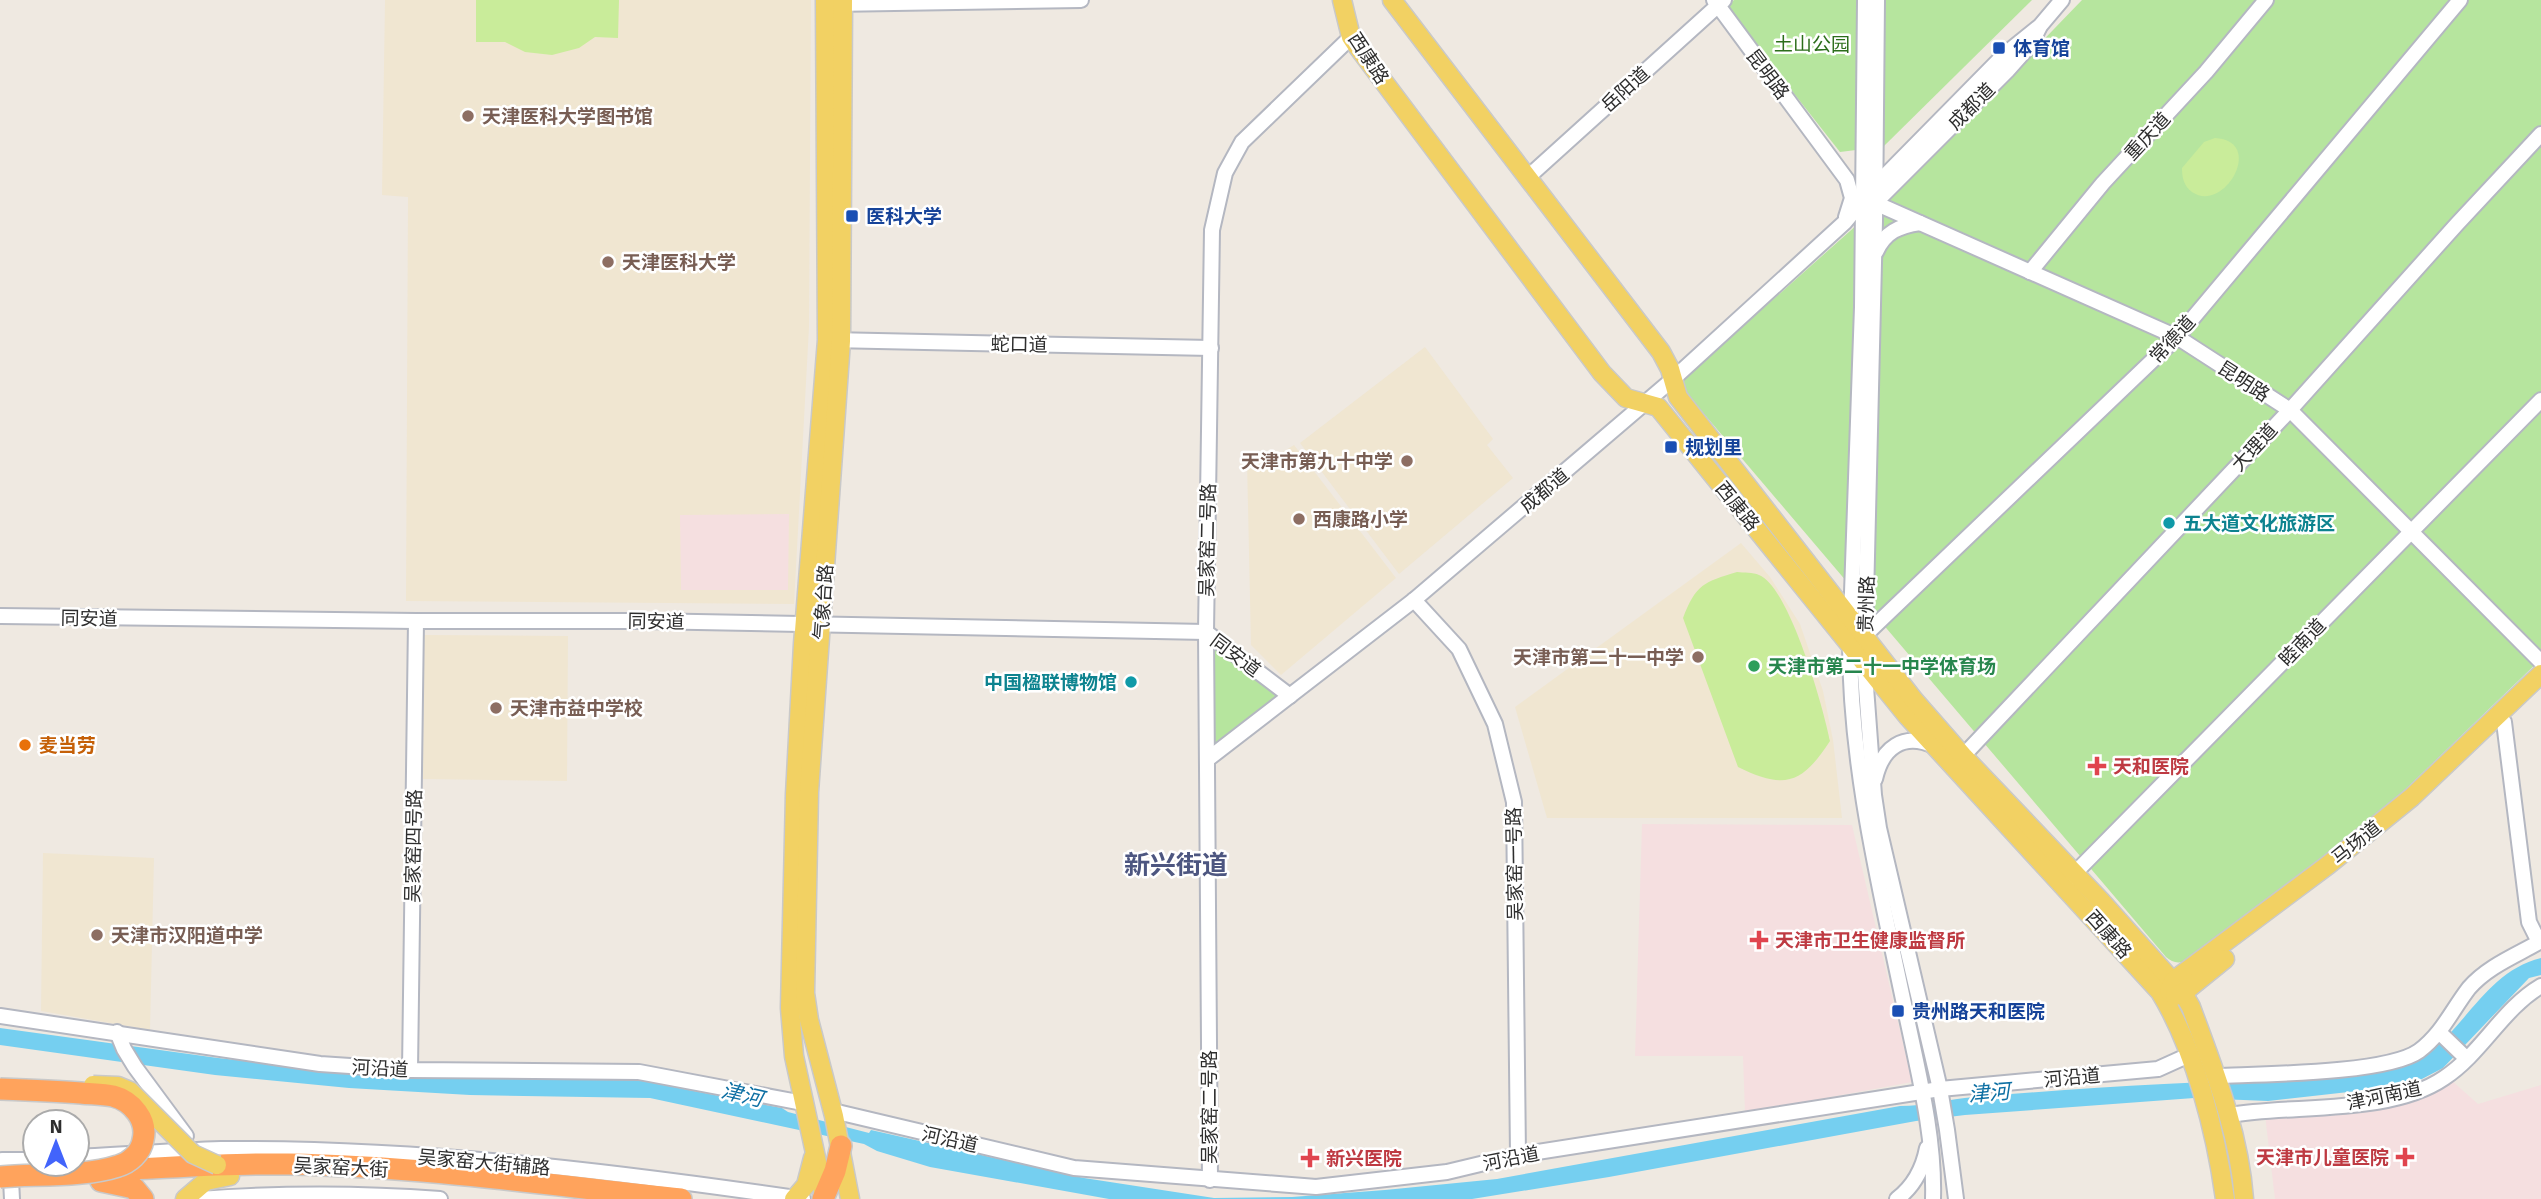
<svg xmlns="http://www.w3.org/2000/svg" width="2541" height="1199" font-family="Signika,'Noto Sans SC',sans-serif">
	<rect width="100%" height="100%" fill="#efe9e1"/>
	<!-- education -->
	<g fill="#f0e6d1">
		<path d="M 385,0 L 811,0 L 809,327 L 794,604 L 406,601 L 408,197 L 382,195 Z"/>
		<path d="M 1425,347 L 1493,439 L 1487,445 L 1513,478 L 1399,574 L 1300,443 Z"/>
		<path d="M 1294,445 L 1396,578 L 1281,675 L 1251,645 L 1247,460 L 1273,458 Z"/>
		<path d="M 1741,543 L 1770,577 L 1800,624 L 1823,691 L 1833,740 L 1842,818 L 1547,818 L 1515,707 Z"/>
		<path d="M 424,635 L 568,636 L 567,781 L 423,779 Z"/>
		<path d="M 43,853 L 154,858 L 150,1030 L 41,1011 Z"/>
	</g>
	<!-- medical -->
	<g fill="#f5dfe0">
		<path d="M 789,514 L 788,590 L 681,590 L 680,515 Z"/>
		<path d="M 1642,824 L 1852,825 L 1912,1082 L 1745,1113 L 1743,1056 L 1635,1056 Z"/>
		<path d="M 2451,1080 L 2478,1104 L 2541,1085 L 2541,1199 L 2275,1199 L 2265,1115 L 2373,1111 Z"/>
	</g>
	<!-- green -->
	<g fill="#b6e59e">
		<path d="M 1734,0 L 1858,0 L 1856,150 L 1840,152 L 1726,7 Z"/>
		<path d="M 1884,0 L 2032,0 L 1884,146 Z"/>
		<path d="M 2082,0 L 2541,0 L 2541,659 L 2362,831 L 2186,961 C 2177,964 2172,962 2166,957 L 1682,388 L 1685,378 L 1914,174 Z"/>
		<path d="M 1203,629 L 1287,692 L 1203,755 Z"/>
	</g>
	<!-- pitch -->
	<g fill="#c9ec9a">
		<path d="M 476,0 L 619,0 L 618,38 L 595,37 L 579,48 L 552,55 L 525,52 L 505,42 L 476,42 Z"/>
		<path d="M 2215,138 C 2266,141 2224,214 2192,192 C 2184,186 2182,178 2182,168 L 2204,142 Z"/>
		<path d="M 1737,572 C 1744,573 1753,572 1759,575 C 1789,586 1824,709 1830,741 C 1802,784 1785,790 1738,767 L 1683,618 C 1696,584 1704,582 1737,572 Z"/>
	</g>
	<!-- water -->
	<path fill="#75cff0" d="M 2541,958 L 2541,975 L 2529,978 L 2443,1068 L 2420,1080 L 2393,1087 L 2268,1101 L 2194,1098 L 1965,1115 L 1916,1121 L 1609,1177 L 1472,1199 L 1109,1199 L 930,1167 L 877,1151 L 864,1144 L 650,1098 L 470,1095 L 349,1088 L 215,1075 L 0,1045 L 0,1028 L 218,1058 L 349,1072 L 396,1075 L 632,1079 L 782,1108 L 788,1112 L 869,1133 L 871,1130 L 1084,1178 L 1214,1198 L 1292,1197 L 1385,1190 L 1497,1179 L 1900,1106 C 1925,1106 1949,1099 1974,1097 C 2037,1092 2100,1087 2164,1084 C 2217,1081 2269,1080 2322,1076 C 2350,1073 2379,1074 2406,1064 C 2460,1046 2479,973 2541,958 Z"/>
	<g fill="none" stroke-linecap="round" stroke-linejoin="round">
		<defs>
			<g id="minor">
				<path d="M 1714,0 L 1847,180 L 1852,198 L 1846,217"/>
				<path d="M 833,4 L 1081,0"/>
				<path d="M 1527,178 L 1724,0"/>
				<path d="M 1868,202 L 1875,203 L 2177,337 L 2290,410 L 2541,662"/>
				<path d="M 1875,203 L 2007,71 L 2031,44 L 2039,28"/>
				<path d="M 1876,252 C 1885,232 1899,226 1920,223"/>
				<path d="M 2030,272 L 2103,183 L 2206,72 L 2266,0"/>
				<path d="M 831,340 L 1211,348"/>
				<path d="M 1414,600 L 1459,649 L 1495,724 L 1514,802 L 1518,1155"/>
				<path d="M 0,616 L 416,621 L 644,621 L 1206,632 L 1290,696"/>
				<path d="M 1851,621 L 1862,307 L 1865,0"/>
				<path d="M 1861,639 L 2177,337 L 2460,0"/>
				<path d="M 1865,640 L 1875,221 L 1877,0"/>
				<path d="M 1850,642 C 1850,765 1879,884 1904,1004 C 1917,1068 1935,1134 1933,1199"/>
				<path d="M 1864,660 L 1874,795 L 1879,828 L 1940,1089 L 1947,1130 L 1956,1199"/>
				<path d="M 2504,722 L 2529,922 L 2539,942"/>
				<path d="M 1963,756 L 2290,410 L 2457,224 L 2541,134"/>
				<path d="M 1208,759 L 1414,600 L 1673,379 L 1845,222 L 1874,187 L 2004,55 L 2040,26 L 2062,0"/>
				<path d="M 1875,779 C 1882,748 1903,732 1934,746"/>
				<path d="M 2067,881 L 2541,400"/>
				<path d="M 0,1016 L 320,1064 L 410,1070 L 639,1072 L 803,1103"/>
				<path d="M 117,1032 L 124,1049 L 135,1067 L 186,1136"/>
				<path d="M 2440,1033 L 2466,1058"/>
				<path d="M 410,1070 L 416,621"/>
				<path d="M 2217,1076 C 2261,1074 2387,1074 2419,1051 C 2442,1034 2452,1010 2469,988 C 2488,966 2517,955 2541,941"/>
				<path d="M 833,1111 L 1074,1168 L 1316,1187 L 1447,1172 L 1518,1155 L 1940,1089 L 2158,1069 L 2189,1055"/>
				<path d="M 2230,1115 C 2294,1104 2390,1115 2444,1078 C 2482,1053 2502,1009 2541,986"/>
				<path d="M 77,1157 C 125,1155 173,1150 221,1149 C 415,1147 611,1171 803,1199"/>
				<path d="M 2,1160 L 35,1160"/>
				<path d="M 10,1161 L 12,1199"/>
				<path d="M 1210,1180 L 1206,632 L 1212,230 L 1225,173 L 1242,142 L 1351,37"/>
				<path d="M 200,1199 C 280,1193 360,1193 440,1199"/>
				<path d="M 1897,1199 C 1914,1186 1923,1169 1927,1148"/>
			</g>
			<g id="major">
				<path d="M 825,0 L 827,340 L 803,644 L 795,795 L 790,1008 L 794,1056 L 825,1199"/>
				<path d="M 843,0 L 841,341 L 809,792 L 805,993 L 809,1020 L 834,1116 L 850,1199"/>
				<path d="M 1342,0 L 1351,37 L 1357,46 L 1602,373 L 1626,398 L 1658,407 L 1908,717 L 2160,992 C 2195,1049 2216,1133 2225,1199"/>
				<path d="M 1392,0 L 1661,352 L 1670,369 L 1678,397 L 1914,700 L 1963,756 L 2101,901 L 2183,993 L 2191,1007 C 2214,1070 2239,1131 2244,1199"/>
				<path d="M 2169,991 L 2173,981 L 2328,865 L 2412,797 L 2541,674"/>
				<path d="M 2175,996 L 2183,993 L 2225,959"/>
				<path d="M 185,1199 L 206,1181 L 230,1176"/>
				<path d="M 794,1199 L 806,1185 L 813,1158"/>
			</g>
			<g id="highway">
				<path d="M 106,1170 C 166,1168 227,1163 288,1164 C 420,1166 550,1185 681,1199"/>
				<path d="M 101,1181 L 134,1188 L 143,1199"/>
				<path d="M 823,1199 L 835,1171 L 841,1146"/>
			</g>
		</defs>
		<!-- minor casing -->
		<use href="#minor" stroke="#b4b7c1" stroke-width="18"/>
		<!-- major casing -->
		<use href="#major" stroke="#c9c9c9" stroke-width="21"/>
		<!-- highway casing -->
		<use href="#highway" stroke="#c9c9c9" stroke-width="24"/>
		<!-- minor -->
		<use href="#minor" stroke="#fff" stroke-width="14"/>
		<!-- major -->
		<use href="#major" stroke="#f2d163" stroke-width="18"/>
		<!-- highway -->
		<use href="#highway" stroke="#ffa35c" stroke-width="21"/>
		<defs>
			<path id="major-bridge" d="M 93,1085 L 118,1086 L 130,1091 L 193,1154 L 217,1165"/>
			<path id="highway-bridge" d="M 0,1089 C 27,1090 54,1091 81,1093 C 91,1094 103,1094 113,1096 C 132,1101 148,1120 143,1140 C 141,1153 129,1163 118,1166 C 85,1177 35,1174 0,1177"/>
		</defs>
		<!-- major-bridge casing -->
		<use href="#major-bridge" stroke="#c9c9c9" stroke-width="21" stroke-linecap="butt"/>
		<!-- highway-bridge casing -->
		<use href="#highway-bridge" stroke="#c9c9c9" stroke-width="24" stroke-linecap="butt"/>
		<!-- major-bridge -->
		<use href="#major-bridge" stroke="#f2d163" stroke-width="18"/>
		<!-- highway-bridge -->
		<use href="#highway-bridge" stroke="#ffa35c" stroke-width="21"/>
	</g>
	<!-- markers -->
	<g fill="#1a4fb4" stroke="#fff" stroke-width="2.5">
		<rect x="1992" y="41" width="14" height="14" rx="3.5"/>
		<rect x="845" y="209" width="14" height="14" rx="3.5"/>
		<rect x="1664" y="440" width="14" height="14" rx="3.5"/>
		<rect x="1891" y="1004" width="14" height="14" rx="3.5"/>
	</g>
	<g fill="#8d6e63" stroke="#fff" stroke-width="2.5">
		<circle cx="468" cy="116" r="7"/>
		<circle cx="608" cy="262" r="7"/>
		<circle cx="1407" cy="461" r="7"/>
		<circle cx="1299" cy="519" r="7"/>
		<circle cx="1698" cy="657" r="7"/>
		<circle cx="496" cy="708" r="7"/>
		<circle cx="97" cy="935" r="7"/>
	</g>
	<g fill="#0f9aa8" stroke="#fff" stroke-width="2.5">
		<circle cx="2169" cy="523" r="7"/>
		<circle cx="1131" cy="682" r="7"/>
	</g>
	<circle fill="#2e9e5b" stroke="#fff" stroke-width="2.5" cx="1754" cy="666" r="7"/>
	<circle fill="#e8710a" stroke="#fff" stroke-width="2.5" cx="25" cy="745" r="7"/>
	<g fill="#e0444e" stroke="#fff" stroke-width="2.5">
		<path d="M2093.5 755.5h7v7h7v7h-7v7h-7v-7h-7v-7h7z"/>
		<path d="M1755.5 929.5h7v7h7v7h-7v7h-7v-7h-7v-7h7z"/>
		<path d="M2401.5 1146.5h7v7h7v7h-7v7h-7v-7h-7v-7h7z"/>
		<path d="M1306.5 1147.5h7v7h7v7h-7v7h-7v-7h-7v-7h7z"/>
	</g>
	<g text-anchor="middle" stroke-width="5" stroke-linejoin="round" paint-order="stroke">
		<!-- park labels -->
		<g font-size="19" fill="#2c6e1b" stroke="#fff">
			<text x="1812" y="51">土山公园</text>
		</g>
		<!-- transit labels -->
		<g font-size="19" font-weight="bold" fill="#164399" stroke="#fff" text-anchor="start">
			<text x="2013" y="55">体育馆</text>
			<text x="866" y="223">医科大学</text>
			<text x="1685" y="454">规划里</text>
			<text x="1912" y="1018">贵州路天和医院</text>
		</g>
		<!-- street labels -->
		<g font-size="19" fill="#2e2e2e" stroke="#fff">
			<text transform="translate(1369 58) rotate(57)" y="7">西康路</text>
			<text transform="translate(1768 74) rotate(53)" y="7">昆明路</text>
			<text transform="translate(1625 89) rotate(-42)" y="7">岳阳道</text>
			<text transform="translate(1971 106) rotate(-45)" y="7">成都道</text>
			<text transform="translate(2147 136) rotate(-47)" y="7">重庆道</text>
			<text transform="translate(2172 339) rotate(-47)" y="7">常德道</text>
			<text transform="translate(1019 344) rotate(1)" y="7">蛇口道</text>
			<text transform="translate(2244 381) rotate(33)" y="7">昆明路</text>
			<text transform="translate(2254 447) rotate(-47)" y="7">大理道</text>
			<text transform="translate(1544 490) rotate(-40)" y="7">成都道</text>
			<text transform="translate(1738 506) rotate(51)" y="7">西康路</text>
			<text transform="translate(1207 540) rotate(-89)" y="7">吴家窑二号路</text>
			<text transform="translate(823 602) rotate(-86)" y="7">气象台路</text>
			<text transform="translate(1866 604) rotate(-88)" y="7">贵州路</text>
			<text transform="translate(89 618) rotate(1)" y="7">同安道</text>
			<text transform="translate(656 621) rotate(1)" y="7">同安道</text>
			<text transform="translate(2302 642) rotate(-46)" y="7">睦南道</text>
			<text transform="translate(1236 655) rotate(37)" y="7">同安道</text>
			<text transform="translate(2356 842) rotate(-39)" y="7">马场道</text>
			<text transform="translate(413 846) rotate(-89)" y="7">吴家窑四号路</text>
			<text transform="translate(1514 864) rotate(-91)" y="7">吴家窑一号路</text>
			<text transform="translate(2109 934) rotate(48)" y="7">西康路</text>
			<text transform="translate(380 1068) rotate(3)" y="7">河沿道</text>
			<text transform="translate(2072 1077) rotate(-5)" y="7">河沿道</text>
			<text transform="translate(2384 1095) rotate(-12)" y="7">津河南道</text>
			<text transform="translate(1209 1107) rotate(-90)" y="7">吴家窑二号路</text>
			<text transform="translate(950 1139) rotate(13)" y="7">河沿道</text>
			<text transform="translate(1511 1158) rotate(-11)" y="7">河沿道</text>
			<text transform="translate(484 1162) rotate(5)" y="7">吴家窑大街辅路</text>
			<text transform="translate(341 1167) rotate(3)" y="7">吴家窑大街</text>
		</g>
		<!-- education labels -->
		<g font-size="19" font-weight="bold" fill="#785e54" stroke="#fff" text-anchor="start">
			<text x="482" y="123">天津医科大学图书馆</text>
			<text x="622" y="269">天津医科大学</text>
			<text x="1393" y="468" text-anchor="end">天津市第九十中学</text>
			<text x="1313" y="526">西康路小学</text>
			<text x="1684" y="664" text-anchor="end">天津市第二十一中学</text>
			<text x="510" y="715">天津市益中学校</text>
			<text x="111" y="942">天津市汉阳道中学</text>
		</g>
		<!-- culture labels -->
		<g font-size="19" font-weight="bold" fill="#0d838f" stroke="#fff" text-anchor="start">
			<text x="2183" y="530">五大道文化旅游区</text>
			<text x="1117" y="689" text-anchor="end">中国楹联博物馆</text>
		</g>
		<!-- leisure labels -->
		<g font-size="19" font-weight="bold" fill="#27864d" stroke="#fff" text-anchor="start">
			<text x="1768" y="673">天津市第二十一中学体育场</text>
		</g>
		<!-- food labels -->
		<g font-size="19" font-weight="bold" fill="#c56008" stroke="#fff" text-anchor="start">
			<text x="39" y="752">麦当劳</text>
		</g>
		<!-- health labels -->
		<g font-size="19" font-weight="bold" fill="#be3a42" stroke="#fff" text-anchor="start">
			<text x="2113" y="773">天和医院</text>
			<text x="1775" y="947">天津市卫生健康监督所</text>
			<text x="2389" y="1164" text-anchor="end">天津市儿童医院</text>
			<text x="1326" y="1165">新兴医院</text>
		</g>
		<!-- water labels -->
		<g font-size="21" font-style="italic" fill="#0d6fa3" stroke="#fff">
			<text transform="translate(1989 1093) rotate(-5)" y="7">津河</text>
			<text transform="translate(742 1095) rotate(13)" y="7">津河</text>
		</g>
		<!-- district labels -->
		<g font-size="26" font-weight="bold" fill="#4d5680" stroke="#fff">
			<text x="1176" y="874">新兴街道</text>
		</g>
	</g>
	<!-- north arrow -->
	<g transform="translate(56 1143)"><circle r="33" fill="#ffffff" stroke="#ababab" stroke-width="2"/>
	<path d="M0-5L12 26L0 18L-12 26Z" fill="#4264fb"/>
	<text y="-10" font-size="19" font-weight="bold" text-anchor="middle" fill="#2e2e2e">N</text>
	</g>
</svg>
